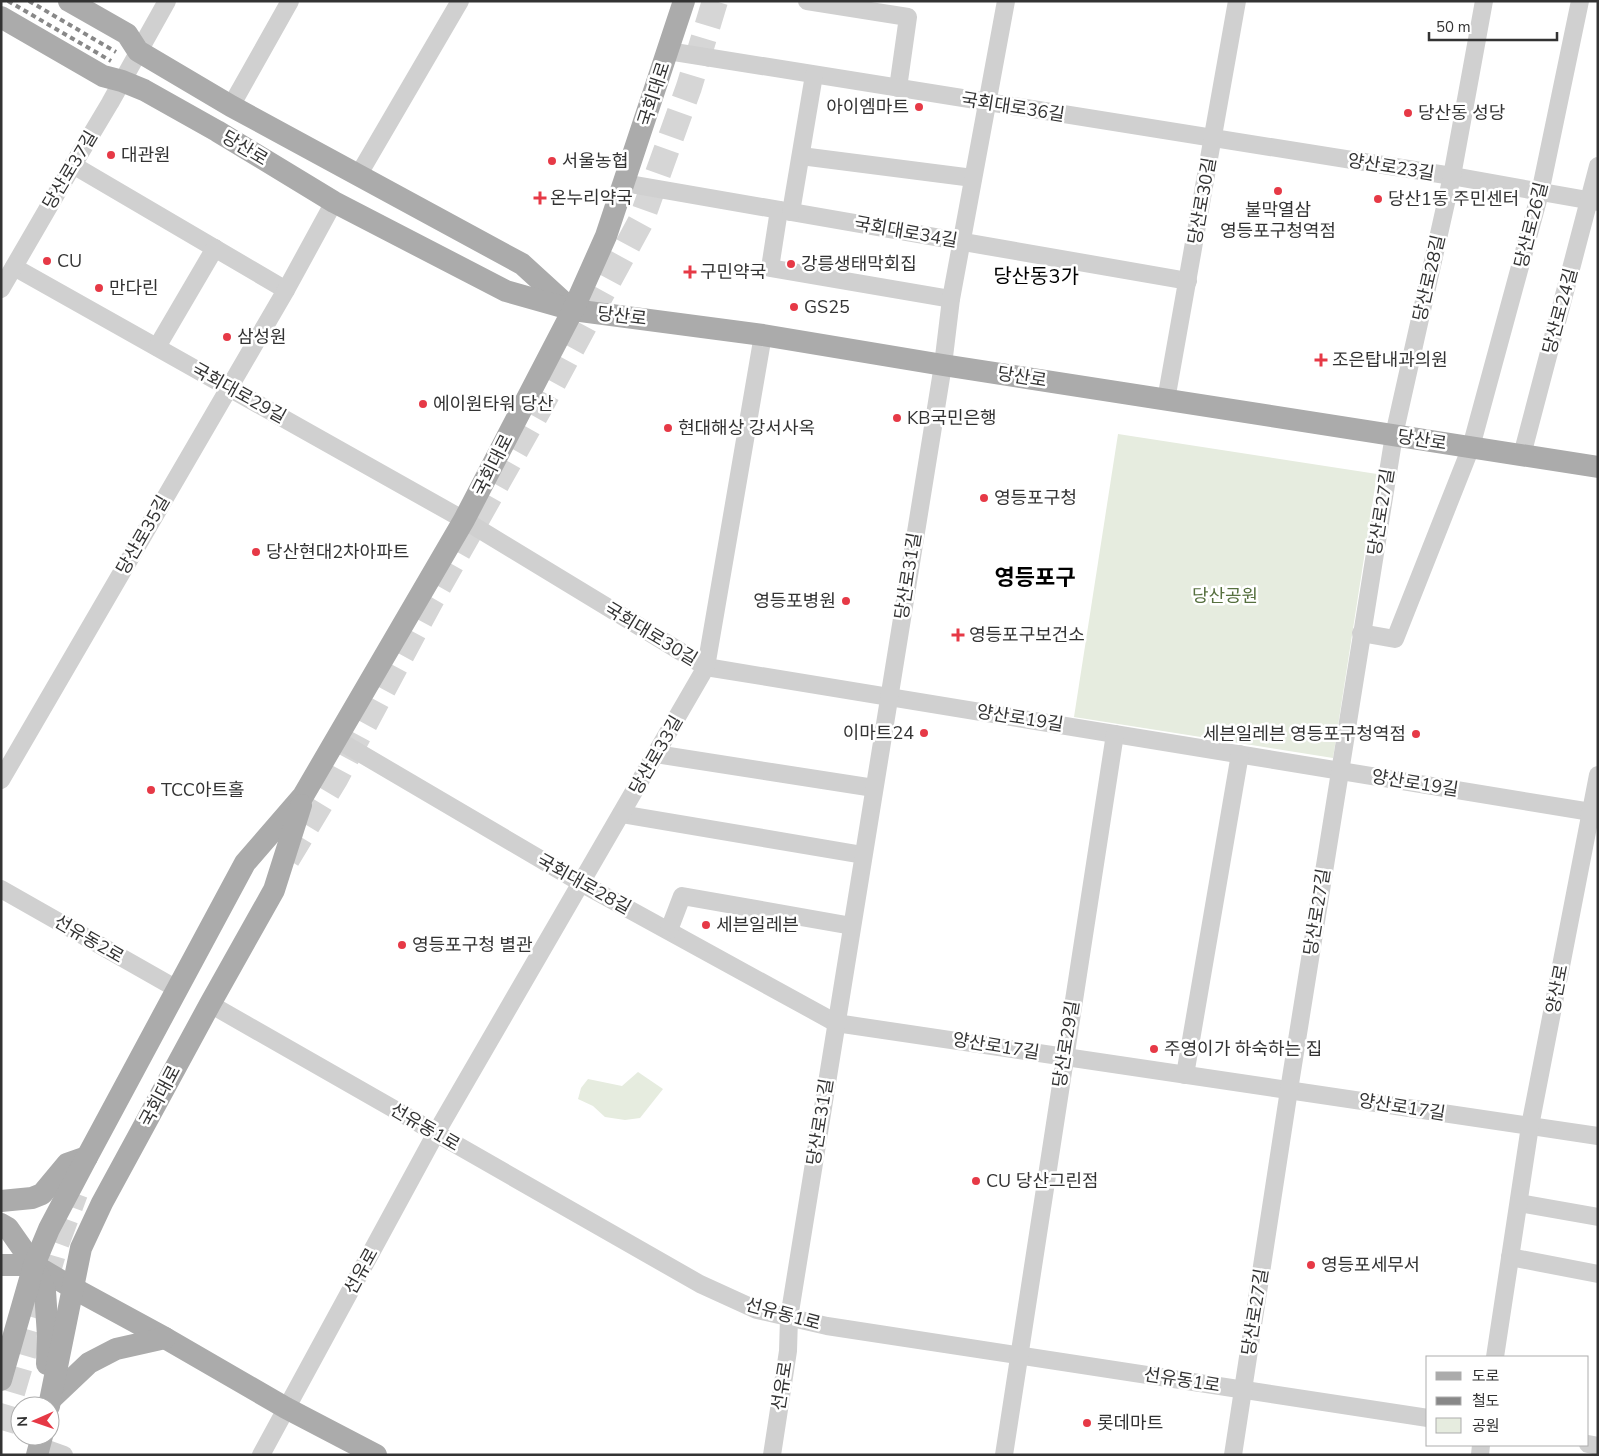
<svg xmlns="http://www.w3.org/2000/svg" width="1599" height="1456" font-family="'Nunito Sans','Noto Sans KR',sans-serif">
	<rect width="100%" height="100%" fill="#fff"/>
	<!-- green -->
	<g fill="#e6ecdf">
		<path d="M 1118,434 L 1377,474 L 1333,758 L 1074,717 Z"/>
		<path d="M 638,1072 L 663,1089 L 640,1118 L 625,1120 L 605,1117 L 593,1106 L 578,1099 L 581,1088 L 588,1079 L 622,1086 Z"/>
	</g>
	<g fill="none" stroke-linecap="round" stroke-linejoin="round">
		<!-- highway-tunnel -->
		<g stroke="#d6d6d6" stroke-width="26" stroke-dasharray="26 13" stroke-linecap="butt">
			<path d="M 287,859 L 335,779 L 431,600 L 540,407 L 641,221 L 689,87 L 715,1"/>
			<path d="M 1,1430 L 55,1247 L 75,1193"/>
		</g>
		<!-- minor -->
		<g stroke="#d0d0d0" stroke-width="18">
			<path d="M 807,1 L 908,17 L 898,88"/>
			<path d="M 668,51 L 1452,176 L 1598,202"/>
			<path d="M 231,106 L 290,1"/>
			<path d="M 801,156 L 973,178"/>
			<path d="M 73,165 L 286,290"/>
			<path d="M 359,174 L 460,1"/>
			<path d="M 624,183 L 1188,281"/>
			<path d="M 779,210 L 770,268 L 951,299"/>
			<path d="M 791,212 L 814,75"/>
			<path d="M 14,267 L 464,520 L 706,667 L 1591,812"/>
			<path d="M 1,289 L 73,165 L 110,103 L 167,1"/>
			<path d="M 157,347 L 215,248"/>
			<path d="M 1166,400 L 1237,1"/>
			<path d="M 1522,455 L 1598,166"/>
			<path d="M 1361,633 L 1395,639 L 1471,447 L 1540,193 L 1580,1"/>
			<path d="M 336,739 L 581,883 L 836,1023 L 1598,1136"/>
			<path d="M 656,754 L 874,788"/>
			<path d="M 1,780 L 286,290 L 334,202"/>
			<path d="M 621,814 L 863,855"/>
			<path d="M 1,889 L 177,989"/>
			<path d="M 669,930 L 682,896 L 852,926"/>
			<path d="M 210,1004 L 700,1284 L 757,1310 L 827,1326 L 1428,1418"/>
			<path d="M 1185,1075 L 1240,754"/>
			<path d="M 1519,1203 L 1598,1217"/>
			<path d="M 1510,1257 L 1598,1274"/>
			<path d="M 1495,1357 L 1530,1126 L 1598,775"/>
			<path d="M 1588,1444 L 1598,1446"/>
			<path d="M 39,1446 L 64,1455"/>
			<path d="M 261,1455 L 436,1133 L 706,667 L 763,335"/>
			<path d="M 772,1455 L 788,1351 L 789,1318 L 943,365 L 951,299 L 1006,1"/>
			<path d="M 1004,1455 L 1115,734"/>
			<path d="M 1233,1455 L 1289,1090 L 1394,435 L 1452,176 L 1484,1"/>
			<path d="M 1480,1455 L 1481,1445"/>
		</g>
		<!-- major -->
		<g stroke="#ababab" stroke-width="22">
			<path d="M 69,1 L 127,34 L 138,51 L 231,106 L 522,264 L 568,306"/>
			<path d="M 1,17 L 103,76 L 122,81 L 144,90 L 217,131 L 334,202 L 506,291 L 573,310 L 763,335 L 943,365 L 1598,467"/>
			<path d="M 1,1201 L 32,1198 L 42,1194 L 67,1164 L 87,1157"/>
			<path d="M 1,1224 L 8,1228 L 34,1265 L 73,1288 L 165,1338 L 286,1408 L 376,1455"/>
			<path d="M 1,1265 L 34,1265"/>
			<path d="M 34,1265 L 45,1291 L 48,1336 L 47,1364"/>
			<path d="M 1,1380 L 34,1265 L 49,1229 L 87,1157 L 245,863 L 303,796 L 464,520 L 573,310 L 606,236 L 684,1"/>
			<path d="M 51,1399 L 89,1363 L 116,1349 L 165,1338"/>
			<path d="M 49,1406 L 81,1248 L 102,1203 L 139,1135 L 210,1004 L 274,890 L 301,805"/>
			<path d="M 37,1455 L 42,1436"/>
		</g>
		<!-- rail -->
		<g stroke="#888" stroke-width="4" stroke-dasharray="5 4" stroke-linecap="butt">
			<path d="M 8,1 L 111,61"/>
			<path d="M 29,1 L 116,52"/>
		</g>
	</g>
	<!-- markers -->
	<g fill="#e63946" stroke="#fff" stroke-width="2">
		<circle cx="919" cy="107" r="5"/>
		<circle cx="1408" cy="113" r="5"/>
		<circle cx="111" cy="155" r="5"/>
		<circle cx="552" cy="161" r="5"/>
		<circle cx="1278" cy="191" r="5"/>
		<path d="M537.5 190.5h5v5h5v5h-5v5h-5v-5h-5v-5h5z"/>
		<circle cx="1378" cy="199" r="5"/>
		<circle cx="47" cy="261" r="5"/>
		<circle cx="791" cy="264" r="5"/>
		<path d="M687.5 264.5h5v5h5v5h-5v5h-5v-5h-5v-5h5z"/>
		<circle cx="99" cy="288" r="5"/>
		<circle cx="794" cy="307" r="5"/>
		<circle cx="227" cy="337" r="5"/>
		<path d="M1318.5 352.5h5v5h5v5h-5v5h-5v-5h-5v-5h5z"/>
		<circle cx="423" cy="404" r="5"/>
		<circle cx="897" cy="418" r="5"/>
		<circle cx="668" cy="428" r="5"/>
		<circle cx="984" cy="498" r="5"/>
		<circle cx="256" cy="552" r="5"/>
		<circle cx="846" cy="601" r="5"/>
		<path d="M955.5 627.5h5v5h5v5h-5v5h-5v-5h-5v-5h5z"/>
		<circle cx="924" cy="733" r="5"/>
		<circle cx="1416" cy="734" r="5"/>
		<circle cx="151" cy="790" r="5"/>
		<circle cx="706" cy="925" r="5"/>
		<circle cx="402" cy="945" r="5"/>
		<circle cx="1154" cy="1049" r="5"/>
		<circle cx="976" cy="1181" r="5"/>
		<circle cx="1311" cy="1265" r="5"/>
		<circle cx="1087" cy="1423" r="5"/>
	</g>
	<g text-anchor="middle" stroke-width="5" stroke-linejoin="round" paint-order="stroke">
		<!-- street labels -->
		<g font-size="18" fill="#333" stroke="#fff">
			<text transform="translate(654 94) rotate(-72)" y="6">국회대로</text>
			<text transform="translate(1013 107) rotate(9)" y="6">국회대로36길</text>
			<text transform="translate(245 148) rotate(31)" y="6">당산로</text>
			<text transform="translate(1391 167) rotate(9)" y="6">양산로23길</text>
			<text transform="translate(70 170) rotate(-59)" y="6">당산로37길</text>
			<text transform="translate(1202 201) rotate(-80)" y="6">당산로30길</text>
			<text transform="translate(1531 225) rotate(-76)" y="6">당산로26길</text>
			<text transform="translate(906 232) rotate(10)" y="6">국회대로34길</text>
			<text transform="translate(1429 278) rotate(-77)" y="6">당산로28길</text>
			<text transform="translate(1560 311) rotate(-75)" y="6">당산로24길</text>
			<text transform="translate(622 316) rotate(7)" y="6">당산로</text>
			<text transform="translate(1022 377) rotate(9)" y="6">당산로</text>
			<text transform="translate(239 393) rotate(29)" y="6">국회대로29길</text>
			<text transform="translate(1422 440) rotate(9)" y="6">당산로</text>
			<text transform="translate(493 465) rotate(-63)" y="6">국회대로</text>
			<text transform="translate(1381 512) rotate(-81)" y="6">당산로27길</text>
			<text transform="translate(143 535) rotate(-60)" y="6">당산로35길</text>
			<text transform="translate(908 576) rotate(-81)" y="6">당산로31길</text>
			<text transform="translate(651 634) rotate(31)" y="6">국회대로30길</text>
			<text transform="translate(1020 718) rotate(9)" y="6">양산로19길</text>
			<text transform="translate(656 755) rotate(-60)" y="6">당산로33길</text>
			<text transform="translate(1415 783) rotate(9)" y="6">양산로19길</text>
			<text transform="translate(584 884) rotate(29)" y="6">국회대로28길</text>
			<text transform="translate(1317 912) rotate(-81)" y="6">당산로27길</text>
			<text transform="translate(89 939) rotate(30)" y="6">선유동2로</text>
			<text transform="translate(1557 989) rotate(-79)" y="6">양산로</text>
			<text transform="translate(1066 1044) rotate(-81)" y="6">당산로29길</text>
			<text transform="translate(996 1046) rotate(9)" y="6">양산로17길</text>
			<text transform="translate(160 1096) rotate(-62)" y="6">국회대로</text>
			<text transform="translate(1402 1107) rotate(9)" y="6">양산로17길</text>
			<text transform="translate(820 1122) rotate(-81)" y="6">당산로31길</text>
			<text transform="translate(425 1127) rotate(30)" y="6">선유동1로</text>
			<text transform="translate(361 1271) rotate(-61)" y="6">선유로</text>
			<text transform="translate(1255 1312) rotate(-81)" y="6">당산로27길</text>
			<text transform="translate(783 1314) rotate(15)" y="6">선유동1로</text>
			<text transform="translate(1182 1380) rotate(9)" y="6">선유동1로</text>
			<text transform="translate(782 1386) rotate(-81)" y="6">선유로</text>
		</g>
		<!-- poi labels -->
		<g font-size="18" fill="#333" stroke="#fff" text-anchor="start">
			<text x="909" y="113" text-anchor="end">아이엠마트</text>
			<text x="1418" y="119">당산동 성당</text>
			<text x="121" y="161">대관원</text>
			<text x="562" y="167">서울농협</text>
			<text x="550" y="204">온누리약국</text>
			<text x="1388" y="205">당산1동 주민센터</text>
			<text x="1278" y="216" text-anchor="middle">불막열삼<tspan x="1278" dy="21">영등포구청역점</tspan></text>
			<text x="57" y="267">CU</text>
			<text x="801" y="270">강릉생태막회집</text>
			<text x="700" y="278">구민약국</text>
			<text x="109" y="294">만다린</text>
			<text x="804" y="313">GS25</text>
			<text x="237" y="343">삼성원</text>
			<text x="1332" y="366">조은탑내과의원</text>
			<text x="433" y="410">에이원타워 당산</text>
			<text x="907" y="424">KB국민은행</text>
			<text x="678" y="434">현대해상 강서사옥</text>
			<text x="994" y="504">영등포구청</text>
			<text x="266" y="558">당산현대2차아파트</text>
			<text x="836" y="607" text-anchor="end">영등포병원</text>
			<text x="969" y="641">영등포구보건소</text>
			<text x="914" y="739" text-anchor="end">이마트24</text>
			<text x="1406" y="740" text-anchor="end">세븐일레븐 영등포구청역점</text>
			<text x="161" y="796">TCC아트홀</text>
			<text x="716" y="931">세븐일레븐</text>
			<text x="412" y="951">영등포구청 별관</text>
			<text x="1164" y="1055">주영이가 하숙하는 집</text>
			<text x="986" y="1187">CU 당산그린점</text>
			<text x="1321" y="1271">영등포세무서</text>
			<text x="1097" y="1429">롯데마트</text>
		</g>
		<!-- park labels -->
		<g font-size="18" fill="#56703f" stroke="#fff">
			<text x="1225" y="602">당산공원</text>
		</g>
		<!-- quarter labels -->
		<g font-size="20" fill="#000" stroke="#fff">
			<text x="1036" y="283">당산동3가</text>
		</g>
		<!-- district labels -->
		<g font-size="22" font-weight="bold" fill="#000" stroke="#fff">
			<text x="1035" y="585">영등포구</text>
		</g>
	</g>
	<!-- border -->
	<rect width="1599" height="1456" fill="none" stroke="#333333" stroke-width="5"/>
	<!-- legend -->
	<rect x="1426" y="1356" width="162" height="90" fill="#ffffff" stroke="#adadad"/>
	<rect x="1436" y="1372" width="25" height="8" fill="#ababab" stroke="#adadad"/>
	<text x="1472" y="1381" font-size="15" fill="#333333">도로</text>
	<rect x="1436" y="1397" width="25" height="8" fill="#888888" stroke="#adadad"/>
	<text x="1472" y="1406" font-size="15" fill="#333333">철도</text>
	<rect x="1436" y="1418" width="25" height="15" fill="#e6ecdf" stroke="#adadad"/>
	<text x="1472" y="1431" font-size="15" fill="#333333">공원</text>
	<!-- north arrow -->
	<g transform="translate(35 1421) rotate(268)"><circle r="24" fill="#ffffff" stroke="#adadad"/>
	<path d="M0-4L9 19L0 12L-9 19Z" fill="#e63946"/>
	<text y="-8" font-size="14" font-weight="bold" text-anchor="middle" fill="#333333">N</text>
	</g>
	<!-- scale -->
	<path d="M1429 32v8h128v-8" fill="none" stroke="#333333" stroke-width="2.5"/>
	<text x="1436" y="32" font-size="15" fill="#333333" stroke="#ffffff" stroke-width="4" paint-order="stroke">50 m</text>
</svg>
